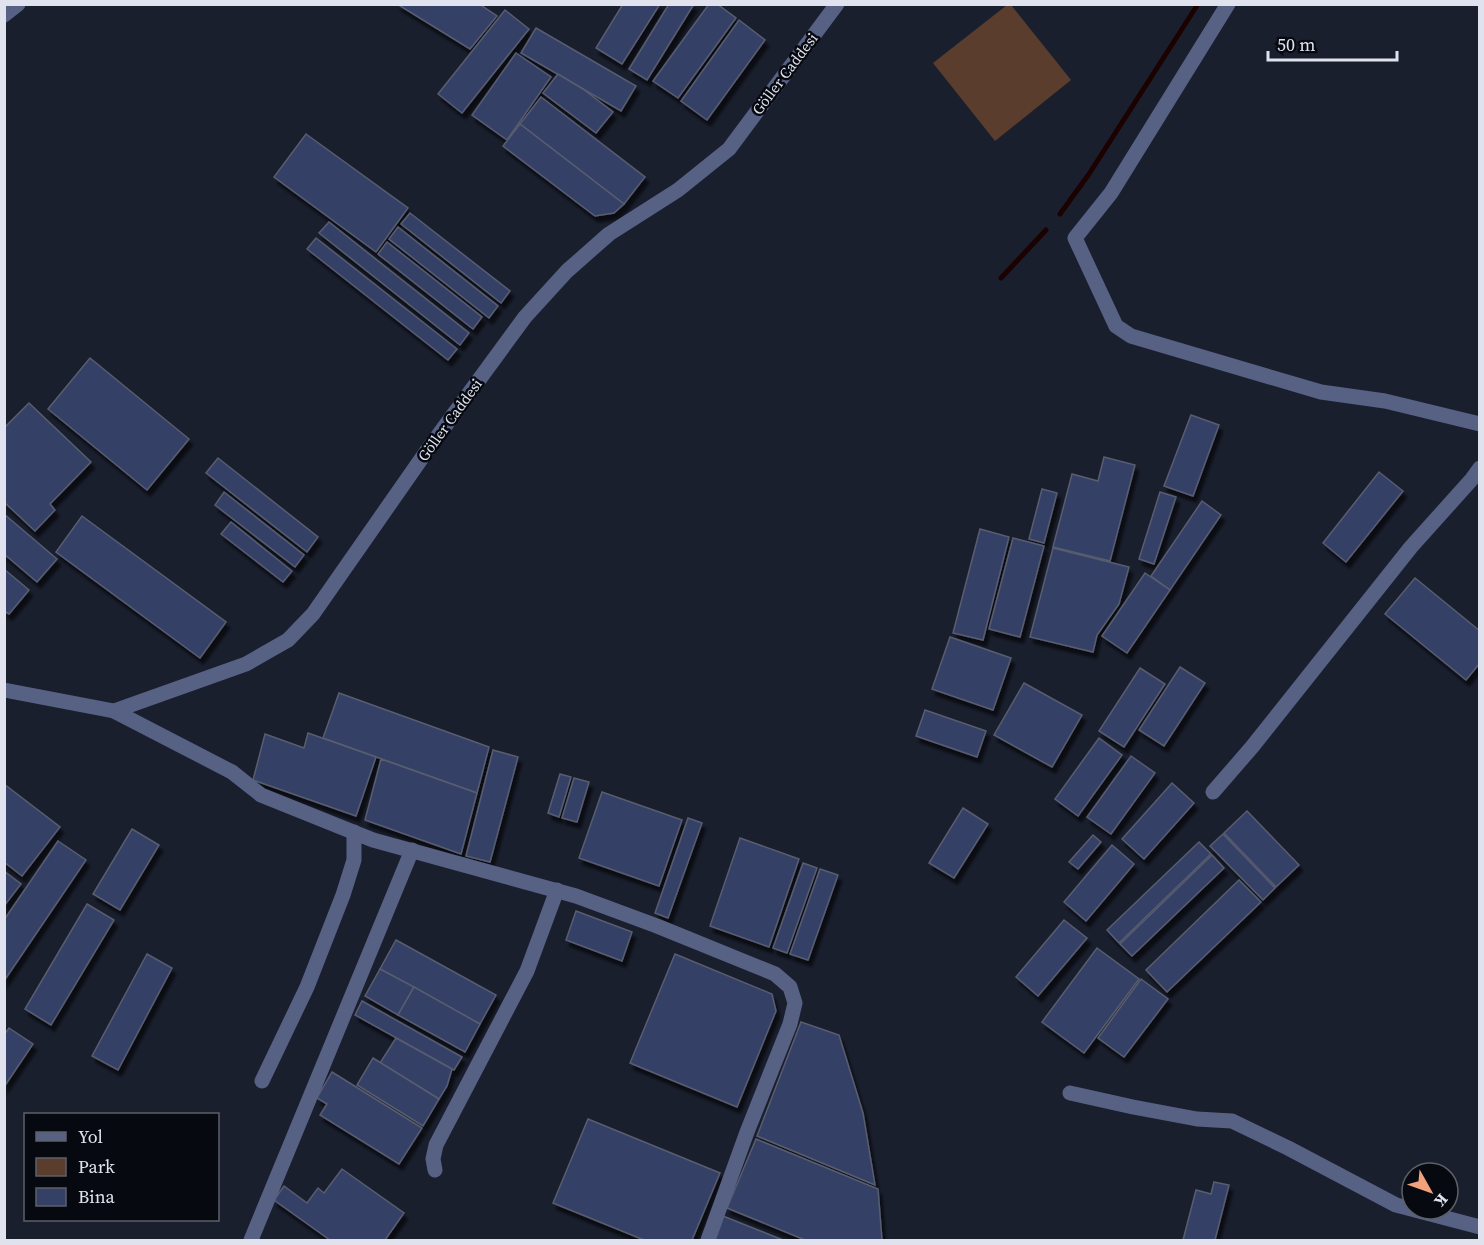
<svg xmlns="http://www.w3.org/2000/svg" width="1484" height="1245" font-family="'Source Serif 4',serif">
	<defs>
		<filter id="shadow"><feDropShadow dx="3.5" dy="6" stdDeviation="1.5" flood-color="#0009"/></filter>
	</defs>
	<rect width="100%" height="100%" fill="#1a1f2e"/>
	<!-- green -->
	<path fill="#5b3d2e" d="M 1007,5 L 1011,5 L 1071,80 L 995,141 L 933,63 Z"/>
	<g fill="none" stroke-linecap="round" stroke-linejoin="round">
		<!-- stream -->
		<g stroke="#1b0200" stroke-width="5">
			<path d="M 1060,214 L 1089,174 L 1198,4"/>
			<path d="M 1001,278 L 1046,230"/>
		</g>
	</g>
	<!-- building -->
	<g fill="#354066" stroke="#585d70" stroke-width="1.5" filter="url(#shadow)">
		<path d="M 397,4 L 479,4 L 497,16 L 470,49 Z"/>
		<path d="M 623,4 L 660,4 L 622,64 L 596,48 Z"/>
		<path d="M 669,4 L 694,4 L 647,80 L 629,69 Z"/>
		<path d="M 709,4 L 717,4 L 736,18 L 678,98 L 653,81 Z"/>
		<path d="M 505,10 L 529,29 L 462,113 L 438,94 Z"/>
		<path d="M 739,20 L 765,40 L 707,120 L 681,101 Z"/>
		<path d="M 536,28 L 636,86 L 621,111 L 521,53 Z"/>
		<path d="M 516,53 L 551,77 L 507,140 L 472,115 Z"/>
		<path d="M 558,74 L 583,89 L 613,112 L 596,133 L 543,93 Z"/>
		<path d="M 541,97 L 645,177 L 624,204 L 520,124 Z"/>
		<path d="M 520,124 L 624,204 L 614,213 L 595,216 L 503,146 Z"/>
		<path d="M 306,134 L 408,208 L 376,252 L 274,177 Z"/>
		<path d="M 410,213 L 510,291 L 501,303 L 401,224 Z"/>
		<path d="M 329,222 L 469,333 L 460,345 L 319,233 Z"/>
		<path d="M 398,227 L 498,306 L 489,318 L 389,239 Z"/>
		<path d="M 316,238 L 457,349 L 448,360 L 307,249 Z"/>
		<path d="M 387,242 L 482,317 L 473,329 L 378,254 Z"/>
		<path d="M 90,358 L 189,439 L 147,490 L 48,409 Z"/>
		<path d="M 29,403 L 91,462 L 50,504 L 55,510 L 35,531 L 4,502 L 4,428 Z"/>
		<path d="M 1191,415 L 1219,425 L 1193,496 L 1164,486 Z"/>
		<path d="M 1104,457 L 1135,465 L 1110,561 L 1053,547 L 1072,474 L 1098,481 Z"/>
		<path d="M 218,458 L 318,537 L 307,552 L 206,473 Z"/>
		<path d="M 1379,472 L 1403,491 L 1346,562 L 1323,543 Z"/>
		<path d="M 1042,489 L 1057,493 L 1044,543 L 1029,539 Z"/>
		<path d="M 224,492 L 304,555 L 295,567 L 215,505 Z"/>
		<path d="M 1160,492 L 1176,497 L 1154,564 L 1139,559 Z"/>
		<path d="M 1202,501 L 1221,515 L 1170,590 L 1151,576 Z"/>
		<path d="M 4,514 L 57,559 L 37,582 L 4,554 Z"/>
		<path d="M 82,516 L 226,622 L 200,658 L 56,552 Z"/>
		<path d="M 231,522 L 292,571 L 283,582 L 221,534 Z"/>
		<path d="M 980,529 L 1009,537 L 983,640 L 953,633 Z"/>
		<path d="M 1013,538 L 1044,546 L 1020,637 L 989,629 Z"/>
		<path d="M 1053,548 L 1129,567 L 1119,604 L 1097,635 L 1093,652 L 1030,637 Z"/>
		<path d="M 4,569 L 29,590 L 9,614 L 4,611 Z"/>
		<path d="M 1145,573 L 1170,590 L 1127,653 L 1102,636 Z"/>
		<path d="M 1415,578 L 1480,631 L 1480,663 L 1466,680 L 1385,614 Z"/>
		<path d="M 950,637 L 1011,658 L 993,710 L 932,689 Z"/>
		<path d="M 1180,667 L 1205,683 L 1164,746 L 1139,730 Z"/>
		<path d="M 1140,668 L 1165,684 L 1124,747 L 1099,731 Z"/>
		<path d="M 1024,683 L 1082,715 L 1052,767 L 994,735 Z"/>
		<path d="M 339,693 L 489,747 L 477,793 L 323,738 Z"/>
		<path d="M 925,710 L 986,731 L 977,757 L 916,736 Z"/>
		<path d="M 308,733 L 376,757 L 356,816 L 253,780 L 265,734 L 304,748 Z"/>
		<path d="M 1099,738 L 1122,755 L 1078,816 L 1055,799 Z"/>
		<path d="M 493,750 L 518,757 L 490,862 L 466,856 Z"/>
		<path d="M 1131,756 L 1155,773 L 1111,834 L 1087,817 Z"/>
		<path d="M 381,759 L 477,793 L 461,854 L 365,820 Z"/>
		<path d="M 560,774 L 571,777 L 559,817 L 548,813 Z"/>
		<path d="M 574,778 L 589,782 L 577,822 L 562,818 Z"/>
		<path d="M 1172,783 L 1194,803 L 1144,859 L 1122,839 Z"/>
		<path d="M 4,784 L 60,827 L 22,876 L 4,862 Z"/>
		<path d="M 602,792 L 682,820 L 659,886 L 579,858 Z"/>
		<path d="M 963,808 L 988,824 L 954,878 L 929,863 Z"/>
		<path d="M 1247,811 L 1299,865 L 1276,887 L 1224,833 Z"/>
		<path d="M 688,818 L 702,823 L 668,918 L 655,913 Z"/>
		<path d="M 132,829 L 159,845 L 120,910 L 93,894 Z"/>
		<path d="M 1223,834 L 1275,888 L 1263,900 L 1210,846 Z"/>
		<path d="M 1093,835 L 1101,842 L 1078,869 L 1069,862 Z"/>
		<path d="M 740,838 L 799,859 L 769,947 L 710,926 Z"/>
		<path d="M 58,841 L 86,860 L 4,981 L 4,920 Z"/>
		<path d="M 1199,842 L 1211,854 L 1119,943 L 1107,930 Z"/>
		<path d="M 1112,845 L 1134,864 L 1086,921 L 1064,902 Z"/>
		<path d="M 1212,855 L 1224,868 L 1132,956 L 1120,944 Z"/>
		<path d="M 803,863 L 817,868 L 787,953 L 773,948 Z"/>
		<path d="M 820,869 L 838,875 L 808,960 L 790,954 Z"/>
		<path d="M 4,871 L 21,884 L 4,906 Z"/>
		<path d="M 1239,880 L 1261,902 L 1167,992 L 1146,970 Z"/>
		<path d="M 87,904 L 114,920 L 51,1025 L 25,1009 Z"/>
		<path d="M 576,911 L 632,932 L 622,961 L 566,940 Z"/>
		<path d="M 1064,920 L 1087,938 L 1038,996 L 1016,977 Z"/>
		<path d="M 396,940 L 496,995 L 480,1024 L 380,969 Z"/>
		<path d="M 1097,948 L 1139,979 L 1084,1053 L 1042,1022 Z"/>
		<path d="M 147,954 L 172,968 L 118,1070 L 92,1056 Z"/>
		<path d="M 675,954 L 772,994 L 776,1011 L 737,1107 L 630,1063 Z"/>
		<path d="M 380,969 L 414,987 L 398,1015 L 365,996 Z"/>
		<path d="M 1141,979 L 1168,999 L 1124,1057 L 1098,1038 Z"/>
		<path d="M 414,987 L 480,1024 L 465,1052 L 398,1015 Z"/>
		<path d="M 362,1001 L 462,1057 L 454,1070 L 355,1015 Z"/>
		<path d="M 801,1022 L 839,1035 L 863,1113 L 875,1185 L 757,1136 Z"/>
		<path d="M 9,1028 L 33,1044 L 4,1087 L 4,1035 Z"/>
		<path d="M 396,1038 L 452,1069 L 447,1086 L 439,1099 L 380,1063 Z"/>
		<path d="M 373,1058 L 439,1099 L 423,1126 L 357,1085 Z"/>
		<path d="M 332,1072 L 422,1128 L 399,1164 L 320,1115 L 327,1104 L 317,1098 Z"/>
		<path d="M 588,1119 L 720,1173 L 692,1240 L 644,1240 L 553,1203 Z"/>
		<path d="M 756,1139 L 878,1189 L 882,1240 L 805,1240 L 727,1208 Z"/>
		<path d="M 342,1169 L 404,1213 L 385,1240 L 330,1240 L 274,1200 L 284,1186 L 307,1203 L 318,1188 L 324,1193 Z"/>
		<path d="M 1214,1182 L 1229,1185 L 1215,1240 L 1183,1240 L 1196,1190 L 1211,1194 Z"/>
		<path d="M 723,1216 L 783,1240 L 713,1240 Z"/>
	</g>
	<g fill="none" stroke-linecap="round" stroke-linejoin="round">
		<!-- minor -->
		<g stroke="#576184" stroke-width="15">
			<path d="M 1228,4 L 1111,193 L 1075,238 L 1116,326 L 1131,336 L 1321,392 L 1385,401 L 1480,424"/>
			<path d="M 4,690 L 114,711 L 246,664 L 288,640 L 313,614 L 426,452 L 525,317 L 567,271 L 609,234 L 678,190 L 729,149 L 837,4"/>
			<path d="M 114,711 L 232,772 L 261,795 L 373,840 L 576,896 L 657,926 L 775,974 L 790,987 L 795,1003 L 790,1024 L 747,1132 L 708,1240"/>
			<path d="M 1213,792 L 1252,747 L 1411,547 L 1472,479 L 1480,468"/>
			<path d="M 262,1081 L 307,987 L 343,895 L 354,860 L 354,832"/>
			<path d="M 1070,1093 L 1133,1107 L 1197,1119 L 1232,1121 L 1288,1148 L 1396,1205 L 1480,1227"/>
			<path d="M 435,1170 L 433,1159 L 436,1145 L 527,971 L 557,890"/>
			<path d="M 251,1240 L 412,850"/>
		</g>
		<!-- tertiary -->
		<path stroke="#576184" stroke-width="15" d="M 4,15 L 18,4"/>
	</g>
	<g text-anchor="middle" stroke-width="5" stroke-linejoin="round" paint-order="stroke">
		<!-- street labels -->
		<g font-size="15" fill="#e0e3ee" stroke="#070910">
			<text transform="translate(785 74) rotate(-53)" y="5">Göller Caddesi</text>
			<text transform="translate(450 420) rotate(-54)" y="5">Göller Caddesi</text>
		</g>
	</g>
	<!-- border -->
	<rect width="1484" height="1245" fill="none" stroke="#e0e3ee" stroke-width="12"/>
	<!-- legend -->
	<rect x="24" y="1113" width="195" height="108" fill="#070910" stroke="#5e6069" stroke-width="1.5"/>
	<rect x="36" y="1132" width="30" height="9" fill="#576184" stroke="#5e6069" stroke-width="1.5"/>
	<text x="78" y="1143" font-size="18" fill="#e0e3ee">Yol</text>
	<rect x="36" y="1158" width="30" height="18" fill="#5b3d2e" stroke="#5e6069" stroke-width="1.5"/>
	<text x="78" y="1173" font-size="18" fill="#e0e3ee">Park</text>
	<rect x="36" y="1188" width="30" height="18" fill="#354066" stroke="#5e6069" stroke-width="1.5"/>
	<text x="78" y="1203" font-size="18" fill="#e0e3ee">Bina</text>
	<!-- north arrow -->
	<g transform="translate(1430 1191) rotate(130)"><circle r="28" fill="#070910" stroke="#5e6069" stroke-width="1.5"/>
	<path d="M0-4.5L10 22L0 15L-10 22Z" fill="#f1a27b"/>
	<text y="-9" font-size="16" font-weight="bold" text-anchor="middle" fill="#e0e3ee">K</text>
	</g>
	<!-- scale -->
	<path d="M1268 51v9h129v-9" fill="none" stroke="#e0e3ee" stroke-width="3"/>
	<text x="1277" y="51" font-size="18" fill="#e0e3ee" stroke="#070910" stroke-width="4.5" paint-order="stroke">50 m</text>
</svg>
